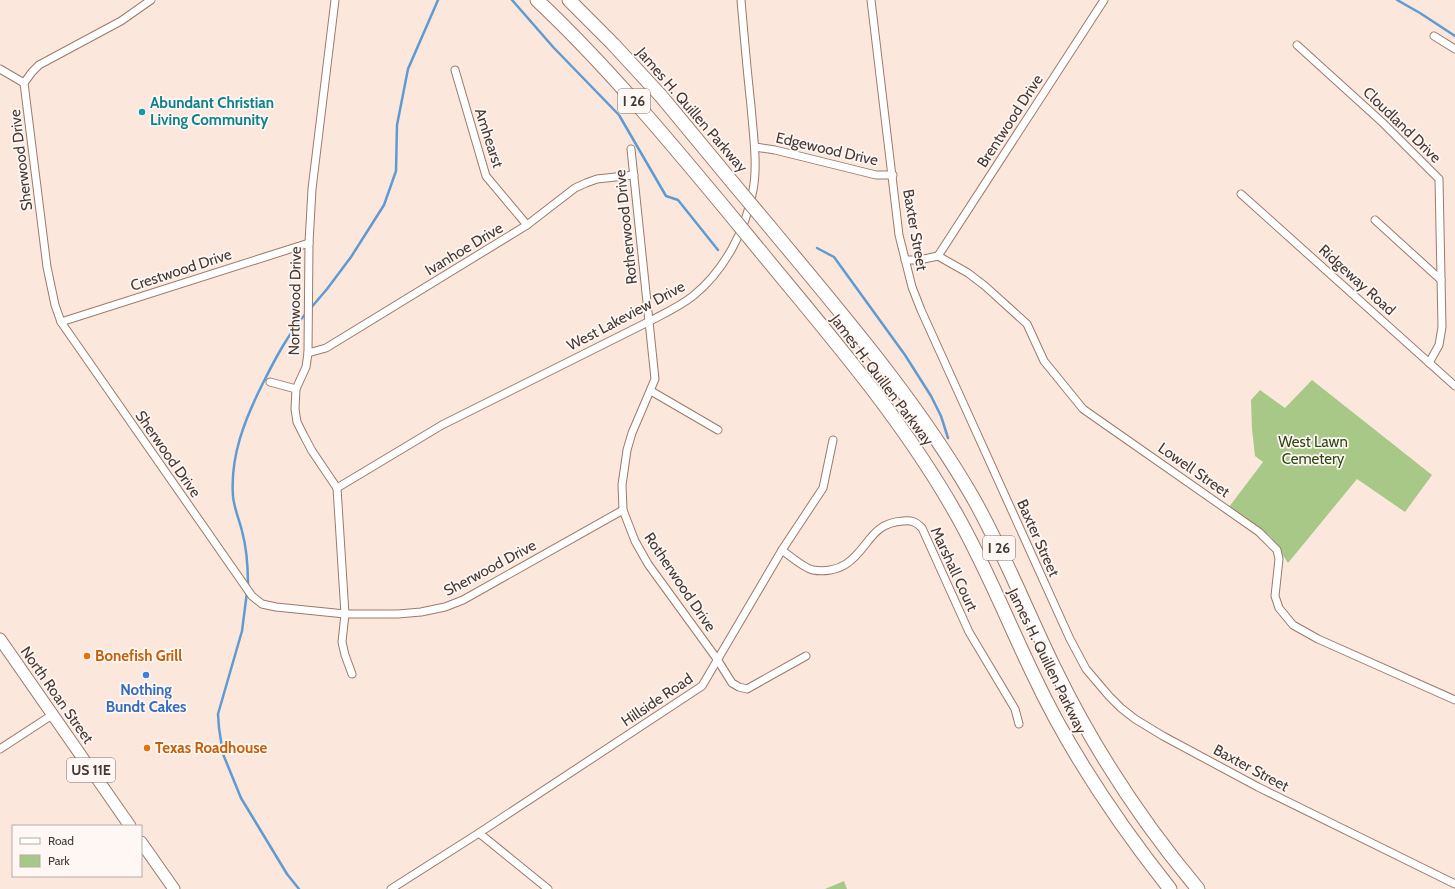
<svg xmlns="http://www.w3.org/2000/svg" width="1455" height="889" viewBox="0 0 1455 889" font-family="Cabin,sans-serif">
<style>
.green{fill:#a7c887}
.lines{fill:none;stroke-linecap:round;stroke-linejoin:round}
.stream{stroke:#5f9bd3;stroke-width:2.5}
.street-casing{stroke:#9a7b6b;stroke-width:9}
.primary-casing{stroke:#9a7b6b;stroke-width:13}
.highway-casing{stroke:#9a7b6b;stroke-width:15}
.street{stroke:#fff;stroke-width:7}
.primary{stroke:#fff;stroke-width:11}
.highway{stroke:#fff;stroke-width:13}
.highway-bridge-casing{stroke:#9a7b6b;stroke-width:15;stroke-linecap:butt}
.highway-bridge{stroke:#fff;stroke-width:13}
.culture-dot{fill:#0f9aa8;stroke:#fef7f4;stroke-width:1.5}
.food-dot{fill:#e8710a;stroke:#fef7f4;stroke-width:1.5}
.shop-dot{fill:#3f7fe0;stroke:#fef7f4;stroke-width:1.5}
.labels{text-anchor:middle;stroke-width:3.5;stroke-linejoin:round;paint-order:stroke}
.shield{fill:#fef7f4;stroke:#7d716c;stroke-width:1}
.shield-label{font-size:14px;font-weight:bold;fill:#463832}
.culture-label{font-size:15px;font-weight:bold;fill:#0d838f;stroke:#fef7f4;text-anchor:start}
.street-label{font-size:15px;fill:#463832;stroke:#fef7f4}
.park-label{font-size:15px;fill:#314815;stroke:#fef7f4}
.food-label{font-size:15px;font-weight:bold;fill:#c56008;stroke:#fef7f4;text-anchor:start}
.shop-label{font-size:15px;font-weight:bold;fill:#366cbe;stroke:#fef7f4}
</style>
<rect width="100%" height="100%" fill="#fce7dc"/>
<!-- green -->
<g class="green">
<path d="M 1312,380 L 1432,475 L 1405,512 L 1357,479 L 1288,563 L 1271,537 L 1229,507 L 1263,462 L 1255,456 L 1252,429 L 1251,400 L 1260,390 L 1285,408 Z"/>
<path d="M 844,881 L 847,889 L 825,889 Z"/>
</g>
<g class="lines">
<!-- stream -->
<g class="stream">
<path d="M 512,0 L 554,48 L 619,115 L 666,196 L 678,200 L 718,250"/>
<path d="M 1397,0 L 1420,13 L 1455,36"/>
<path d="M 817,248 L 834,257 L 905,355 L 931,396 L 941,416 L 948,438"/>
<path d="M 310,309 L 327,289 L 351,257 L 384,205 L 396,171 L 397,125 L 408,69 L 438,0"/>
<path d="M 248,585 C 248,567 247,549 242,531 C 239,519 234,508 233,496 C 230,456 245,419 262,385 C 275,359 288,334 307,312"/>
<path d="M 247,592 L 242,631 L 218,714 L 219,728 L 223,754 L 241,798 L 287,874 L 299,889"/>
</g>
<!-- street casing -->
<g class="street-casing">
<g id="street">
<path d="M 151,0 L 121,21 L 39,65 L 32,72 L 24,83 L 47,267 L 55,305 L 61,322 L 252,596 L 262,604 L 276,607 L 345,614 L 398,614 L 421,612 L 445,607 L 463,600 L 623,510"/>
<path d="M 335,0 L 312,189 L 309,243 L 308,353 L 306,367 L 296,389 L 295,409 L 297,422 L 304,436 L 312,451 L 337,488 L 345,614 L 342,642 L 345,655 L 352,674"/>
<path d="M 871,0 L 899,235 L 912,287 L 921,310 L 1070,639 L 1086,669 L 1109,696 L 1121,708 L 1135,719 L 1163,736 L 1258,787 L 1455,884"/>
<path d="M 1434,36 L 1455,49"/>
<path d="M 1297,45 L 1383,123 L 1439,179 L 1442,327 L 1439,345 L 1429,363"/>
<path d="M 0,69 L 24,83"/>
<path d="M 455,70 L 486,176 L 527,225"/>
<path d="M 755,147 L 775,150 L 876,175 L 893,175"/>
<path d="M 631,149 L 655,379 L 632,433 L 627,450 L 622,485 L 623,510 L 635,541 L 648,564 L 717,659 L 732,683 L 739,687 L 747,689 L 806,656"/>
<path d="M 1241,194 L 1455,386"/>
<path d="M 1375,220 L 1441,280"/>
<path d="M 938,256 L 1104,0"/>
<path d="M 905,260 L 919,260 L 938,256 L 968,273 L 985,286 L 1027,324 L 1044,361 L 1083,409 L 1259,532 L 1277,550 L 1279,559 L 1275,596 L 1279,608 L 1293,625 L 1318,639 L 1455,700"/>
<path d="M 61,322 L 309,243"/>
<path d="M 308,353 L 326,348 L 527,225 L 575,188 L 586,183 L 597,179 L 634,175"/>
<path d="M 270,382 L 296,389"/>
<path d="M 651,391 L 718,430"/>
<path d="M 337,488 L 442,425 L 648,322 C 663,314 679,307 693,296 C 724,271 746,230 753,190 C 758,165 753,132 751,106 C 747,70 744,35 741,0"/>
<path d="M 782,550 C 790,556 804,568 813,570 C 824,572 837,570 846,564 C 869,549 870,523 903,521 C 912,520 916,522 922,528 L 969,632 L 1015,709 L 1019,724"/>
<path d="M 0,749 L 52,715"/>
<path d="M 479,833 L 548,889"/>
<path d="M 391,889 L 479,833 L 702,686 L 782,550 L 823,488 L 833,440"/>
</g>
</g>
<!-- primary casing -->
<g class="primary-casing">
<g id="primary">
<path d="M 0,639 L 130,826"/>
<path d="M 141,842 L 174,889"/>
</g>
</g>
<!-- highway casing -->
<g class="highway-casing">
<g id="highway">
<path d="M 537,0 C 605,64 665,136 724,207"/>
<path d="M 569,0 L 613,44 L 661,96 L 733,183"/>
<path d="M 769,226 C 841,313 915,398 972,496 C 1004,552 1027,612 1055,669 C 1093,747 1142,822 1198,889"/>
<path d="M 761,252 C 830,336 901,417 955,512 C 985,564 1007,620 1033,674 C 1069,751 1117,822 1170,889"/>
</g>
</g>
<!-- street -->
<use href="#street" class="street"/>
<!-- primary -->
<use href="#primary" class="primary"/>
<!-- highway -->
<use href="#highway" class="highway"/>
<!-- highway-bridge casing -->
<g class="highway-bridge-casing">
<g id="highway-bridge">
<path d="M 733,183 L 769,226"/>
<path d="M 724,207 L 761,252"/>
</g>
</g>
<!-- highway-bridge -->
<use href="#highway-bridge" class="highway-bridge"/>
</g>
<!-- markers -->
<circle class="culture-dot" cx="142" cy="112" r="4"/>
<g class="food-dot">
<circle cx="87" cy="656" r="4"/>
<circle cx="147" cy="748" r="4"/>
</g>
<circle class="shop-dot" cx="146" cy="675" r="4"/>
<g class="labels">
<!-- shield labels -->
<g class="shield">
<rect x="618" y="89" width="32" height="24" rx="3"/>
<rect x="983" y="536" width="32" height="24" rx="3"/>
<rect x="67" y="758" width="48" height="24" rx="3"/>
</g>
<g class="shield-label">
<text x="634" y="106">I 26</text>
<text x="999" y="553">I 26</text>
<text x="91" y="775">US 11E</text>
</g>
<!-- culture labels -->
<g class="culture-label">
<text x="150" y="108">Abundant Christian<tspan x="150" dy="17">Living Community</tspan></text>
</g>
<!-- street labels -->
<g class="street-label">
<text transform="translate(692 110) rotate(49)" y="5">James H. Quillen Parkway</text>
<text transform="translate(1010 121) rotate(-57)" y="5">Brentwood Drive</text>
<text transform="translate(1402 125) rotate(44)" y="5">Cloudland Drive</text>
<text transform="translate(489 138) rotate(72)" y="5">Amhearst</text>
<text transform="translate(827 149) rotate(13)" y="5">Edgewood Drive</text>
<text transform="translate(21 160) rotate(-97)" y="5">Sherwood Drive</text>
<text transform="translate(626 227) rotate(-96)" y="5">Rotherwood Drive</text>
<text transform="translate(915 230) rotate(80)" y="5">Baxter Street</text>
<text transform="translate(464 249) rotate(-31)" y="5">Ivanhoe Drive</text>
<text transform="translate(181 270) rotate(-18)" y="5">Crestwood Drive</text>
<text transform="translate(1357 280) rotate(42)" y="5">Ridgeway Road</text>
<text transform="translate(295 301) rotate(-89)" y="5">Northwood Drive</text>
<text transform="translate(626 316) rotate(-28)" y="5">West Lakeview Drive</text>
<text transform="translate(882 380) rotate(53)" y="5">James H. Quillen Parkway</text>
<text transform="translate(168 454) rotate(55)" y="5">Sherwood Drive</text>
<text transform="translate(1194 470) rotate(35)" y="5">Lowell Street</text>
<text transform="translate(1038 538) rotate(66)" y="5">Baxter Street</text>
<text transform="translate(490 568) rotate(-28)" y="5">Sherwood Drive</text>
<text transform="translate(954 569) rotate(65)" y="5">Marshall Court</text>
<text transform="translate(680 582) rotate(56)" y="5">Rotherwood Drive</text>
<text transform="translate(1047 661) rotate(64)" y="5">James H. Quillen Parkway</text>
<text transform="translate(57 695) rotate(55)" y="5">North Roan Street</text>
<text transform="translate(657 700) rotate(-34)" y="5">Hillside Road</text>
<text transform="translate(1251 768) rotate(28)" y="5">Baxter Street</text>
</g>
<!-- park labels -->
<g class="park-label">
<text x="1313" y="447">West Lawn<tspan x="1313" dy="17">Cemetery</tspan></text>
</g>
<!-- food labels -->
<g class="food-label">
<text x="95" y="661">Bonefish Grill</text>
<text x="155" y="753">Texas Roadhouse</text>
</g>
<!-- shop labels -->
<g class="shop-label">
<text x="146" y="695">Nothing<tspan x="146" dy="17">Bundt Cakes</tspan></text>
</g>
</g>
<!-- legend -->
<rect x="12" y="825" width="130" height="52" fill="#fef7f4" stroke="#b4aba6"/>
<rect x="20" y="838" width="20" height="6" fill="#ffffff" stroke="#b4aba6"/>
<text x="48" y="845" font-size="12" fill="#463832">Road</text>
<rect x="20" y="855" width="20" height="12" fill="#a7c887" stroke="#b4aba6"/>
<text x="48" y="865" font-size="12" fill="#463832">Park</text>
</svg>
